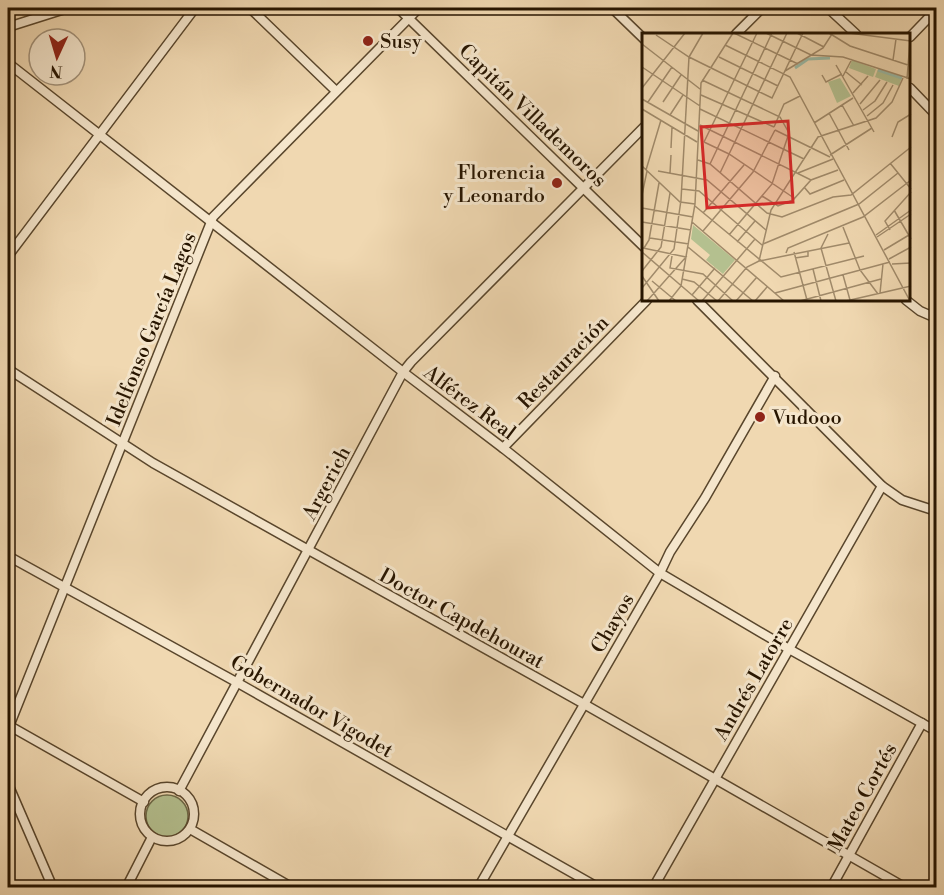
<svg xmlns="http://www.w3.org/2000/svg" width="944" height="895" viewBox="0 0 944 895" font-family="'Libre Bodoni',serif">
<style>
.green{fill:#b4c08f;stroke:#6e6a48;stroke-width:1.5}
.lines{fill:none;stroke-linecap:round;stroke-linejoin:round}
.street-casing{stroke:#59462c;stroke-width:11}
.street{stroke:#f5e6cc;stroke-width:8}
.poi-dot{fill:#8f2418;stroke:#f5e6cc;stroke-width:2}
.labels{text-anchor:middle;stroke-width:6;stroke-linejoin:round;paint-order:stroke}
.poi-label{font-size:20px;fill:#271500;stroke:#f5e6cc;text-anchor:start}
.street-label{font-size:20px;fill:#271500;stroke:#f5e6cc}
.inset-river{fill:none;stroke:#9bbba7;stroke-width:3}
.inset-road{fill:none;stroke:#a08a6a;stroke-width:1.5}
.view{fill:#d62828;fill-opacity:0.15;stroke:#d62828;stroke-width:3}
.inset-edge{fill:none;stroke:#271500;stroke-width:3}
</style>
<rect width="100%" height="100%" fill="#f0d8b1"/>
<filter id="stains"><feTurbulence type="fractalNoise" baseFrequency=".00333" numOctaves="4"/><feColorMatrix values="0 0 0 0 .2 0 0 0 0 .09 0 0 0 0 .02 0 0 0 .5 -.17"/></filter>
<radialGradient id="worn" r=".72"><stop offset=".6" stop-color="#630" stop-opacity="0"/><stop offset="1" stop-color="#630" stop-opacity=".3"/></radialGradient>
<!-- green -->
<circle class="green" cx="167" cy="816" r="21"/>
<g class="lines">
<!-- street casing -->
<g class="street-casing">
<g id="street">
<path d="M 250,8 L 336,91"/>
<path d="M 398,8 L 644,247"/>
<path d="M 612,8 L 644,39"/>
<path d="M 828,8 L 856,34"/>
<path d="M 8,27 L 68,8"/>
<path d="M 736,34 L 762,8"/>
<path d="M 910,37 L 936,10"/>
<path d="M 8,63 L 403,372 L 503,448 L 660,573 L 789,649 L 936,731"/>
<path d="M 910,88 L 936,115"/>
<path d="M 8,256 L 195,8"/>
<path d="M 697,300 L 882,486 L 902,500 L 936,511"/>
<path d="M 906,300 L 920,311 L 936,318"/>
<path d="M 8,369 L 153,463 L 584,704 L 906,888"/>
<path d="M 503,448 L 647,300"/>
<path d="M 8,556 L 238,683 L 599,888"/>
<path d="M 8,725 L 144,802"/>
<path d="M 8,729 L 213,217 L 419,8"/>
<path d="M 8,784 L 53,888"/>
<circle cx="167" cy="814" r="27"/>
<path d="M 179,791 L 403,372 L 411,362 L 644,127"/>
<path d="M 190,829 L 293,888"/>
<path d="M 126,888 L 152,837"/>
<path d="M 478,888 L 660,573 L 670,552 L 705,498 L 775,376"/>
<path d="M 653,888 L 882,486"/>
<path d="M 831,888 L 922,723"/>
</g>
</g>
<!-- street -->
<use href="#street" class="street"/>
</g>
<!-- markers -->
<g class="poi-dot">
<circle cx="368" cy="41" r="6"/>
<circle cx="557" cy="183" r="6"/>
<circle cx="760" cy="417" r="6"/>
</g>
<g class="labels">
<!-- poi labels -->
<g class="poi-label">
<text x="380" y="48">Susy</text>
<text x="545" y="179" text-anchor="end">Florencia<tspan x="545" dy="23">y Leonardo</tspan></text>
<text x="772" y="424">Vudooo</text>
</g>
<!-- street labels -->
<g class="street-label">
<text transform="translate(533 115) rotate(44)" y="7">Capitán Villademoros</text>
<text transform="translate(151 329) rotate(-68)" y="7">Idelfonso García Lagos</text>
<text transform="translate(563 362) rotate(-46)" y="7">Restauración</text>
<text transform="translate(470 402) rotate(37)" y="7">Alférez Real</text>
<text transform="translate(326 483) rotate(-62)" y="7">Argerich</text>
<text transform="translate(462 618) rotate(29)" y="7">Doctor Capdehourat</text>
<text transform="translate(612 623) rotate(-60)" y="7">Chayos</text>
<text transform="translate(753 679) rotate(-60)" y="7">Andrés Latorre</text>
<text transform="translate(312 706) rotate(30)" y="7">Gobernador Vigodet</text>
<text transform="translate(862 797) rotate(-61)" y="7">Mateo Cortés</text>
</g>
</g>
<!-- overview -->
<g transform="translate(642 33)">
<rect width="268" height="268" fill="#f0d8b1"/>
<path d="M 210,27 L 234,36 L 231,44 L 207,35 ZM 236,36 L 260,44 L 257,53 L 233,44 ZM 198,45 L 209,63 L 195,70 L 186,49 ZM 51,192 L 93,227 L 81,241 L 64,227 L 68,222 L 49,206 Z" fill="#b4c08f"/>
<path class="inset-river" d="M 153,35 L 166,26 L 188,25M 236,37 L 260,45"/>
<path class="inset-road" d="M 92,0 L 156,31M 124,0 L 169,22 L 201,24 L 269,46M 155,0 L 182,14M 187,0 L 208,13 L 269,33M 207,0 L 269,8M 14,2 L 47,24 L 130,65 L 161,0M 0,11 L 58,56M 83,12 L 148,44 L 268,268M 77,24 L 136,53M 251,27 L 254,6M 194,32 L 232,99M 0,34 L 58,73M 143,38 L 181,15 L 190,1M 204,39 L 220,52M 180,42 L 184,49 L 200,41M 201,43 L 210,26M 265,46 L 268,8M 60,47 L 138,84 L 147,100 L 130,151 L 87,202M 0,55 L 43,0M 211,60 L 226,43M 59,62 L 132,94M 0,66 L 56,98M 6,69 L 30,34M 21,69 L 39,42M 218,71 L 238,47M 200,72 L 212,93M 0,76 L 55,109M 58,76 L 162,126M 221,77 L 233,68 L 245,49M 187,80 L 207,117M 28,82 L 41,62M 225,83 L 241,70 L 251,52M 172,90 L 211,65M 58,92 L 169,147M 132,94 L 142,71 L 158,63M 133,97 L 188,124M 250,104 L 256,89 L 269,81M 62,109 L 115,0M 62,109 L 87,121 L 152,165M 29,115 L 30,94M 188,122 L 230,95M 56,127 L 68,131 L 125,180 L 140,184 L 191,164 L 209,162 L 269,114M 248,130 L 269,156M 68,131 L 130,0M 0,133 L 38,169 L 53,171M 4,137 L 19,87M 16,138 L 65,147 L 124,197M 28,140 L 29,122M 78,140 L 145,0M 156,140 L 191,126M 162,154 L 168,161 L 202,147M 40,156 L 57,158 L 120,212M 0,162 L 5,138M 120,163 L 136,173 L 151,167 L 169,147 L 196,137M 53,173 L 139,244 L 222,223M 0,175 L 51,184M 252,177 L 269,206M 61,180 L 102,132M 0,189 L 49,197M 50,189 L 142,268M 201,194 L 218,237 L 236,261M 248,197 L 243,188 L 269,159M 61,198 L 111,139 L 133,97M 186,201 L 179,215 L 194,268M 234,202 L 269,177M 235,204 L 269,181M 8,205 L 47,211M 95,209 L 113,188M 121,211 L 217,171 L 256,140M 46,214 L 111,268M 1,215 L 44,224 L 5,268M 2,215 L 7,207 L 17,150M 242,217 L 267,202M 0,219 L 57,268M 152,219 L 165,267M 144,220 L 146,215 L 221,184 L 269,147M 30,223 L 28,235 L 61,241 L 91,268M 153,225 L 166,223 L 166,218M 247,226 L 269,214M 117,228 L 129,177 L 176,104 L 234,85 L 250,69 L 261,45M 250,231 L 269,230M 171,236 L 179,268M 0,238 L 19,214 L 28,160M 201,242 L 208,267M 0,243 L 17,268M 40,246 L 52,249 L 75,268M 10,248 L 34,268M 0,255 L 32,216 L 39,167 L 47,24 L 61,0M 133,260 L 248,229M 238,260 L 241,231M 50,262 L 73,235M 27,268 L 39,253 L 53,171 L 59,50 L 91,0M 60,268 L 113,206M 76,268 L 105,234 L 117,228 L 207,210M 94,268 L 115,244M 113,268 L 125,254M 158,268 L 239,246M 204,268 L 269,253"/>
<path class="view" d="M 146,88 L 151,169 L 65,175 L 59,94 Z"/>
<rect width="268" height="268" class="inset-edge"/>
</g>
<!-- margin -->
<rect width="944" height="895" fill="none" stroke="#f0d8b1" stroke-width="30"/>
<rect x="9" y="9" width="926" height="877" fill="none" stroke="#271500" stroke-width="3"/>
<rect x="15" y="15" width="914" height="865" fill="none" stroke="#271500" stroke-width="1.5"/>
<!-- north arrow -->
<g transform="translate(57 57) rotate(184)"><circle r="28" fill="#f5e6cc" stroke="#a3927a" stroke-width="1.5"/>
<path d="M0-4.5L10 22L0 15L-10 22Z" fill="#8f2418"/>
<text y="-9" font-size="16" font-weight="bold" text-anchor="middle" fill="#271500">N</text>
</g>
<rect width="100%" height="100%" filter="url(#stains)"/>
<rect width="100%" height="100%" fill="url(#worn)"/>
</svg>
